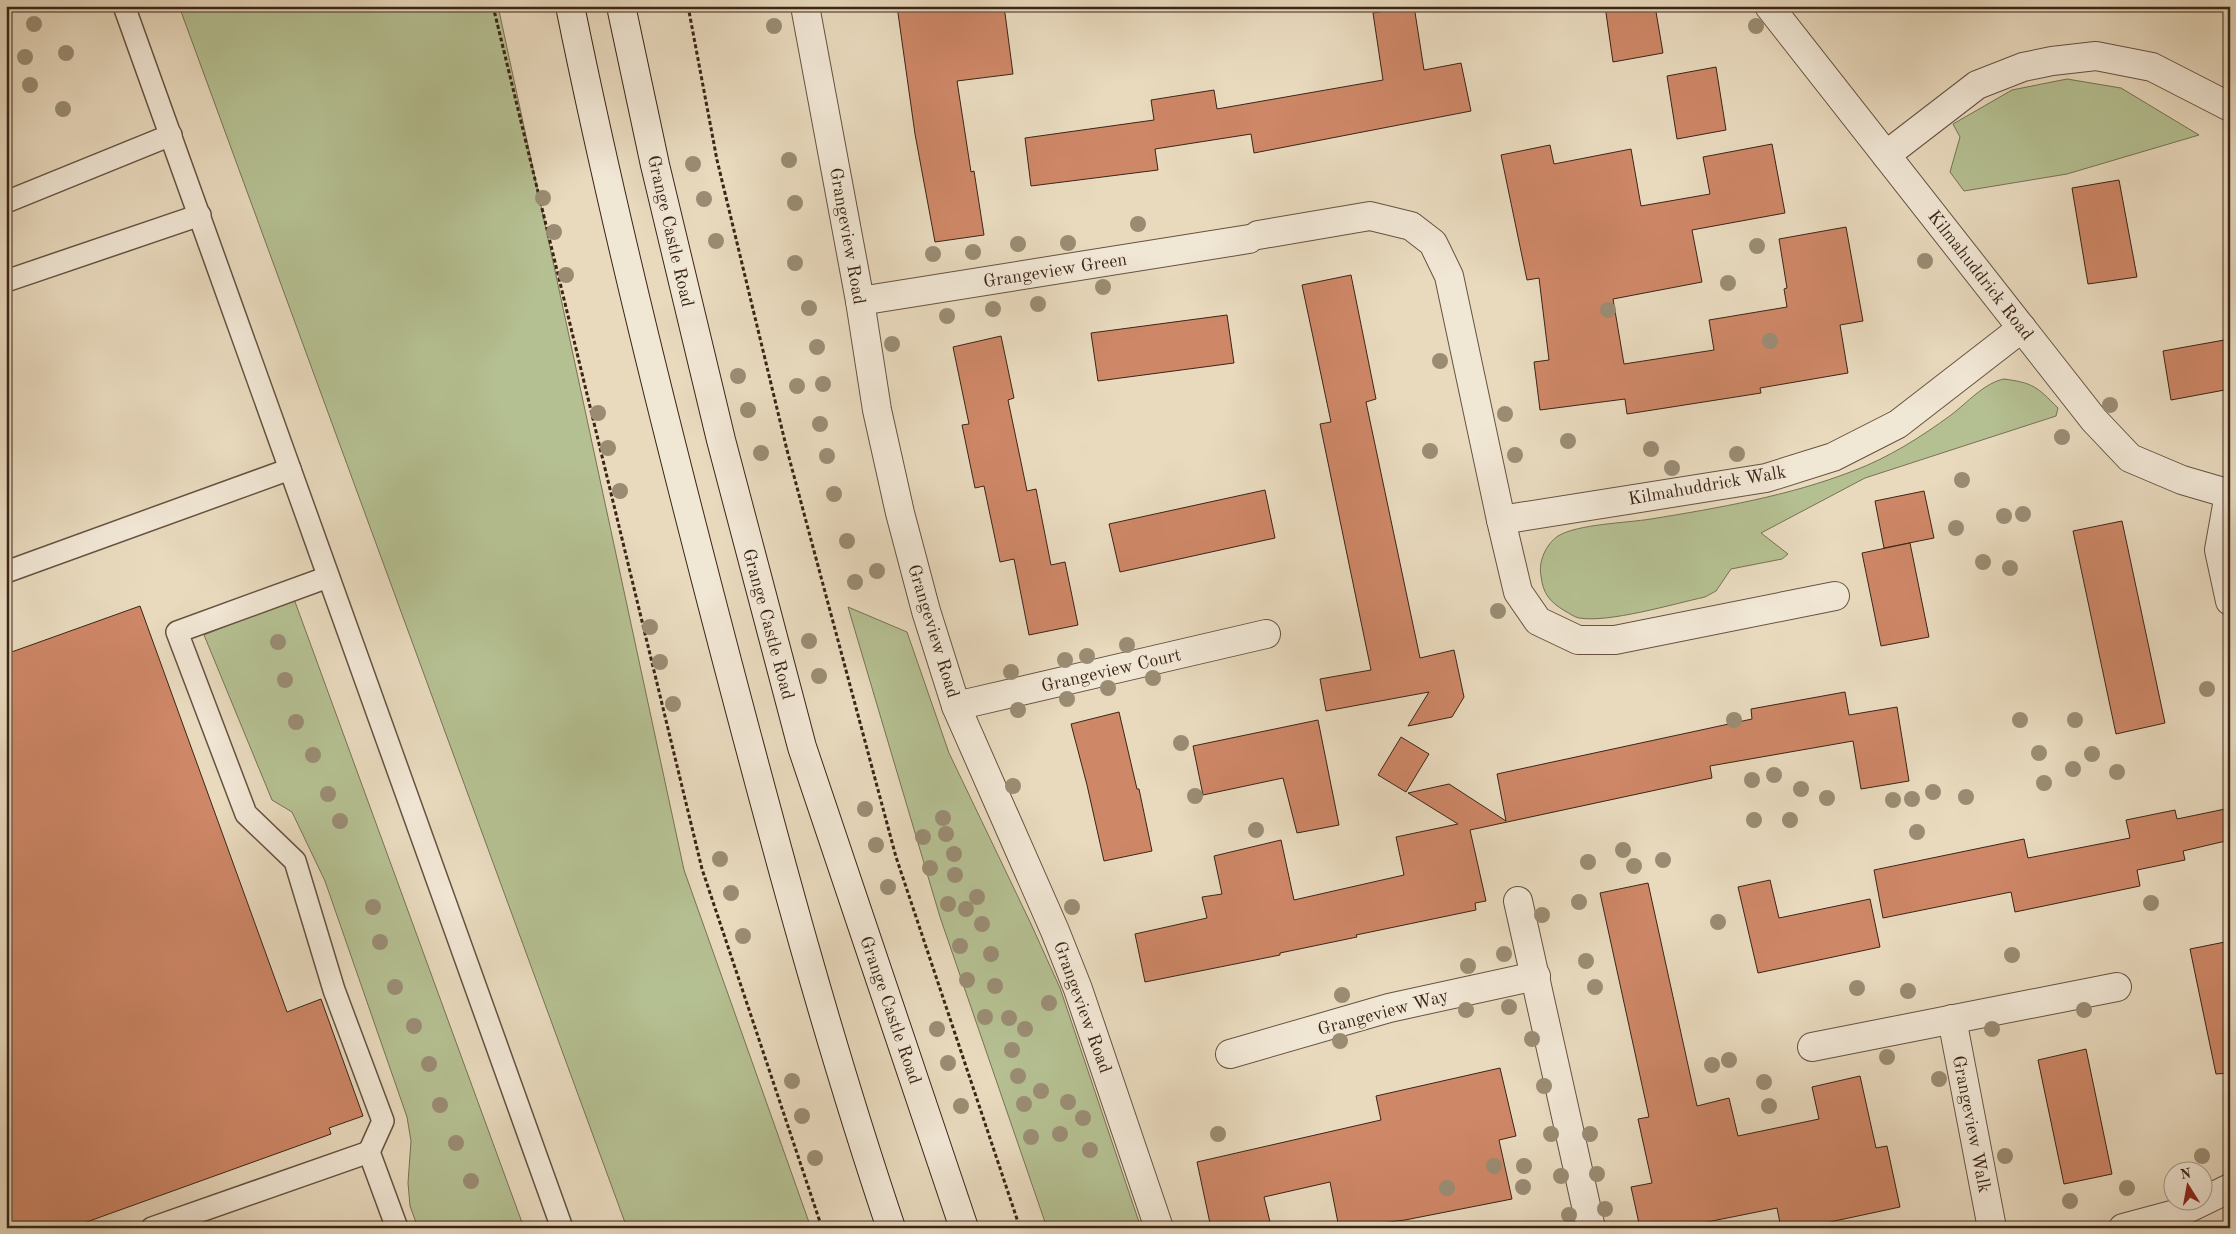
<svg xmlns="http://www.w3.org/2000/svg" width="2236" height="1234" viewBox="0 0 2236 1234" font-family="'Old Standard TT',serif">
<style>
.green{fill:#b5c092;stroke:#787254}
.building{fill:#ce8767;stroke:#3b2517}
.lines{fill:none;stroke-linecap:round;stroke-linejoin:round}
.lane-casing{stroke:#665241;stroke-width:24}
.street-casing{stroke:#665241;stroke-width:30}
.secondary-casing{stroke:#3b2517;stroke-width:30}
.path{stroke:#3b2517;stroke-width:3;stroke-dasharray:4 2.5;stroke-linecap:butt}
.lane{stroke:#f1e7d5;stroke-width:21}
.street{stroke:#f1e7d5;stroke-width:28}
.secondary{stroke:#f1e7d5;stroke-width:28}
.tree{fill:#9a8c73}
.labels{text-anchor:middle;stroke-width:4;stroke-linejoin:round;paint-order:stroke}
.street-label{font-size:18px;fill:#3b2517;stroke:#f1e7d5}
</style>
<rect width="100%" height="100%" fill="#e9dabe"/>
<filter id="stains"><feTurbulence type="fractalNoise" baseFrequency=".004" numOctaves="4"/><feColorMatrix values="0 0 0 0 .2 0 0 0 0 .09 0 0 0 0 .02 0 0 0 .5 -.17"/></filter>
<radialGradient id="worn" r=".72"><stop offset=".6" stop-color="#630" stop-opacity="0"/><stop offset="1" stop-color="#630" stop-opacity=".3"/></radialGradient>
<!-- green -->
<g class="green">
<path d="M 179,6 L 498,6 L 684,870 L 811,1228 L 627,1228 Z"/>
<path d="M 2067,79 L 2121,88 L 2199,135 L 2067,174 L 1964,191 L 1950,172 L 1960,137 L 1953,124 L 2012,90 Z"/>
<path d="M 2004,379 C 2034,383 2037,387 2058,408 L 2056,416 L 1865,478 L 1761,533 L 1788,554 L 1782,559 L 1731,569 L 1716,591 L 1705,597 C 1673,604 1609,623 1579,618 C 1574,617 1569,613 1565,611 C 1550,602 1543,594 1541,576 C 1538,562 1546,544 1558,536 C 1578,524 1626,523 1651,519 C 1718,508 1789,496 1853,471 C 1888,458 1921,437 1951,415 C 1967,403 1984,383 2004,379 Z"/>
<path d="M 294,599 L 524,1228 L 418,1228 L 410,1206 L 408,1183 L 411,1141 L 407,1117 L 325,881 L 292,812 L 272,800 L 204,635 Z"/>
<path d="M 848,607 L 907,632 L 949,753 L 1031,924 L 1060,988 L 1141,1228 L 1047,1228 L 940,917 Z"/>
</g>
<!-- building -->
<g class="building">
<path d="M 897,6 L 1004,6 L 1013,74 L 957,81 L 971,172 L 974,171 L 984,235 L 935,242 L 915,134 Z"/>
<path d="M 1414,6 L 1424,70 L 1461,63 L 1471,111 L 1254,153 L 1251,134 L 1155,149 L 1158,170 L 1031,186 L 1025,138 L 1154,120 L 1151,100 L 1214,90 L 1217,109 L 1383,80 L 1373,13 Z"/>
<path d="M 1605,6 L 1655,6 L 1663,53 L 1613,62 Z"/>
<path d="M 1716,67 L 1726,130 L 1677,139 L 1667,76 Z"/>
<path d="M 1772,144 L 1785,213 L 1692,230 L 1702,282 L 1613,299 L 1624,364 L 1714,350 L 1709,320 L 1787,307 L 1784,289 L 1787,288 L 1779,239 L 1846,227 L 1863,321 L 1840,325 L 1848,373 L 1760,388 L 1761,393 L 1627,414 L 1625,399 L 1540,410 L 1534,362 L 1549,360 L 1539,278 L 1527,280 L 1501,155 L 1550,145 L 1554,164 L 1631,149 L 1641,206 L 1710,194 L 1703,157 Z"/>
<path d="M 2119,180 L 2137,277 L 2088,284 L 2072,188 Z"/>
<path d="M 1351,275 L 1376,399 L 1366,402 L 1420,658 L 1454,650 L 1464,697 L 1452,717 L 1408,726 L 1429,692 L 1326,711 L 1320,679 L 1371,670 L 1320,424 L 1331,422 L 1302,285 Z"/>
<path d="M 1227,315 L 1234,363 L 1098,381 L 1091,333 Z"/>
<path d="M 1001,336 L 1014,398 L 1008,400 L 1027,491 L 1036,489 L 1051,565 L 1065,562 L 1078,625 L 1029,635 L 1014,559 L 1000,562 L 984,486 L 975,488 L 962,425 L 969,424 L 953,347 Z"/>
<path d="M 2230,339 L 2230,389 L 2171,400 L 2163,351 Z"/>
<path d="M 1265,490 L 1275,538 L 1120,572 L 1109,524 Z"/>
<path d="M 1924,491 L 1934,538 L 1884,548 L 1875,501 Z"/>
<path d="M 2122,521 L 2165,723 L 2116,734 L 2073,531 Z"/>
<path d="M 1910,543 L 1929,637 L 1881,646 L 1862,553 Z"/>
<path d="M 140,606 L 287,1012 L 321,999 L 363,1116 L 329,1128 L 331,1134 L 70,1228 L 6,1228 L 6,654 Z"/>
<path d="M 1845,692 L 1849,715 L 1897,707 L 1909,781 L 1861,789 L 1853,741 L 1710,766 L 1712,778 L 1470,830 L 1486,901 L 1475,903 L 1476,910 L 1356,935 L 1357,937 L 1280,953 L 1280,955 L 1145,982 L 1135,934 L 1207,918 L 1202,897 L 1222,894 L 1214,856 L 1281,840 L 1294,900 L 1404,875 L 1396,837 L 1458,824 L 1408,793 L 1449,784 L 1506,821 L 1497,774 L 1752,719 L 1751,709 Z"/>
<path d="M 1119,712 L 1137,789 L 1139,789 L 1152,851 L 1104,861 L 1087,785 L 1071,724 Z"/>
<path d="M 1318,720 L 1339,825 L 1297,833 L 1283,778 L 1203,795 L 1193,746 Z"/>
<path d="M 1401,737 L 1429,754 L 1406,792 L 1378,775 Z"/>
<path d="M 2230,808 L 2230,840 L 2183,851 L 2185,860 L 2137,870 L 2140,886 L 2015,912 L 2011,892 L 1883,918 L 1874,870 L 2024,839 L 2028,858 L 2130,838 L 2126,820 L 2175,810 L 2177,819 Z"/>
<path d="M 1770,880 L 1779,918 L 1870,899 L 1880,947 L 1758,973 L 1738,887 Z"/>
<path d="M 1648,883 L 1697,1106 L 1729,1098 L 1738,1136 L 1819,1119 L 1812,1087 L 1860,1076 L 1876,1148 L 1887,1146 L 1900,1207 L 1802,1228 L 1781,1228 L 1777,1208 L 1677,1228 L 1640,1228 L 1631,1187 L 1652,1183 L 1638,1119 L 1649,1117 L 1600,893 Z"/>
<path d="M 2230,941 L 2230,1073 L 2216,1074 L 2190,949 Z"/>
<path d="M 2086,1049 L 2112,1174 L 2064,1184 L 2038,1060 Z"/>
<path d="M 1500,1068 L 1516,1136 L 1499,1140 L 1512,1199 L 1405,1220 L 1339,1228 L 1330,1182 L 1264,1197 L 1270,1222 L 1246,1228 L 1211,1228 L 1197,1162 L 1381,1120 L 1376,1096 Z"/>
</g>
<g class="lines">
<!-- lane casing -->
<g class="lane-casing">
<g id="lane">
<path d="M 124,6 L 562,1228"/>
<path d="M 6,202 L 171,135"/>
<path d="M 6,281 L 200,215"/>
<path d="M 6,572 L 290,469"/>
<path d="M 328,577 L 177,632 L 246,814 L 295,861 L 334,990 L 383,1121 L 369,1152 L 397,1228"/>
<path d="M 152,1228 L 369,1152"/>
</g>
</g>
<!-- street casing -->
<g class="street-casing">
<g id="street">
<path d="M 805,6 L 860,301 L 877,410 L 900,513 L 926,611 L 956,706 L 1055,931 L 1078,989 L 1159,1228"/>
<path d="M 1769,6 L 2094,420 L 2130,458 L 2182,480 L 2230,494"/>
<path d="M 1886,155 L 1977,85 L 2023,67 L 2052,61 L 2096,56 L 2152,67 L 2230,107"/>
<path d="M 1258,235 L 1370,216 L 1411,226 L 1433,243 L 1449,276 L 1501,520 L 1518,592 L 1538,621 L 1578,640 L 1615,640 L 1835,596"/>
<path d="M 860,301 L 1249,239"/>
<path d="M 2229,494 L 2219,550 L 2230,601"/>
<path d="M 1501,520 L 1766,478 L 1833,457 L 1898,424 L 2022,328"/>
<path d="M 956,706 L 1266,634"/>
<path d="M 1518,901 L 1591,1228"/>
<path d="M 1952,1019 L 1992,1228"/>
<path d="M 1812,1047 L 2117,987"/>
<path d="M 1230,1054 L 1389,1008 L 1536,976"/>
<path d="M 2123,1228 L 2179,1213 L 2230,1188"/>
</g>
</g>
<!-- secondary casing -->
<g class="secondary-casing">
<g id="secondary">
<path d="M 570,6 C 615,226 670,443 727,661 C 777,851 828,1041 891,1228"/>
<path d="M 621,6 L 655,165 L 721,440 L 802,747 L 964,1228"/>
</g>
</g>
<!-- path -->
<g class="path">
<path d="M 493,6 L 702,869 L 822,1228"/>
<path d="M 688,6 L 717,160 L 787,450 L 896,857 L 1020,1228"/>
</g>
<!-- lane -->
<use href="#lane" class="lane"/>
<!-- street -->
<use href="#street" class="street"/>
<!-- secondary -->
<use href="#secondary" class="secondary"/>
</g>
<!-- trees -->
<g class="tree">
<circle cx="34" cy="24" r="8"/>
<circle cx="774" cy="26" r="8"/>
<circle cx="1756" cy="26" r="8"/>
<circle cx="66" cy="53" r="8"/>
<circle cx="25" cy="57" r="8"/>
<circle cx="30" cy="85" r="8"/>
<circle cx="63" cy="109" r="8"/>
<circle cx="789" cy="160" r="8"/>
<circle cx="693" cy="164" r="8"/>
<circle cx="543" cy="198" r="8"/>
<circle cx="704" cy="199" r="8"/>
<circle cx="795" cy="203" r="8"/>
<circle cx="1138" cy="224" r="8"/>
<circle cx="554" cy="232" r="8"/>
<circle cx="716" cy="241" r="8"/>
<circle cx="1068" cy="243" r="8"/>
<circle cx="1018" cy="244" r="8"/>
<circle cx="1757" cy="246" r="8"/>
<circle cx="973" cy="252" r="8"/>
<circle cx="933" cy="254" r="8"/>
<circle cx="1925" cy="261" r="8"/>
<circle cx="795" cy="263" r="8"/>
<circle cx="566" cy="275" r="8"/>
<circle cx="1728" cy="283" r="8"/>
<circle cx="1103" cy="287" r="8"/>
<circle cx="1038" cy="304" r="8"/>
<circle cx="809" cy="308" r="8"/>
<circle cx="993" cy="309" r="8"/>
<circle cx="1608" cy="310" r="8"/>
<circle cx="947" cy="316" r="8"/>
<circle cx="1770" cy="341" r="8"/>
<circle cx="892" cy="344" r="8"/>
<circle cx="817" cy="347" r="8"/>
<circle cx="1440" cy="361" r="8"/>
<circle cx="738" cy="376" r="8"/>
<circle cx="823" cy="384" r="8"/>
<circle cx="797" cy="386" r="8"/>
<circle cx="2110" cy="405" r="8"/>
<circle cx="748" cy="410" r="8"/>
<circle cx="598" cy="413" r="8"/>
<circle cx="1505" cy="414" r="8"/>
<circle cx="820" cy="424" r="8"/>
<circle cx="2062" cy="437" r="8"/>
<circle cx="1568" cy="441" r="8"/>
<circle cx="608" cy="448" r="8"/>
<circle cx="1651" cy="449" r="8"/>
<circle cx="1430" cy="451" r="8"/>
<circle cx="761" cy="453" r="8"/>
<circle cx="1737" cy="454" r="8"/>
<circle cx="1515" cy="455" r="8"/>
<circle cx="827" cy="456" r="8"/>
<circle cx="1672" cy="468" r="8"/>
<circle cx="1962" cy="480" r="8"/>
<circle cx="620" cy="491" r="8"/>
<circle cx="834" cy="494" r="8"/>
<circle cx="2023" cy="514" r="8"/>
<circle cx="2004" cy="516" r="8"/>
<circle cx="1956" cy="528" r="8"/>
<circle cx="847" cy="541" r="8"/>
<circle cx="1983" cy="562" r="8"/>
<circle cx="2010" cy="568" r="8"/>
<circle cx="877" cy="571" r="8"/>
<circle cx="855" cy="582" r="8"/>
<circle cx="1498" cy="611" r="8"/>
<circle cx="650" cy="627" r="8"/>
<circle cx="809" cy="641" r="8"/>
<circle cx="278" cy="642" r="8"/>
<circle cx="1127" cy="645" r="8"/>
<circle cx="1087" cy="656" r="8"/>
<circle cx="1065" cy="660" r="8"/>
<circle cx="660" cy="662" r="8"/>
<circle cx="1011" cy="672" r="8"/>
<circle cx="819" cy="676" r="8"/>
<circle cx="1153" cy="678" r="8"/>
<circle cx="285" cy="680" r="8"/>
<circle cx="1108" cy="688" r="8"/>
<circle cx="2207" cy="689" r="8"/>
<circle cx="1067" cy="699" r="8"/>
<circle cx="673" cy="704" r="8"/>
<circle cx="1018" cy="710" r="8"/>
<circle cx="1734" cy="720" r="8"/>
<circle cx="2020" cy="720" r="8"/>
<circle cx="2075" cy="720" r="8"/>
<circle cx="296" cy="722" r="8"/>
<circle cx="1181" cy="743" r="8"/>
<circle cx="2039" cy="753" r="8"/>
<circle cx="2092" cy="754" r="8"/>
<circle cx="313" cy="755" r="8"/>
<circle cx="2073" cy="769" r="8"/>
<circle cx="2117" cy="772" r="8"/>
<circle cx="1774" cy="775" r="8"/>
<circle cx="1752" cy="780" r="8"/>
<circle cx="2044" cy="783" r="8"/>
<circle cx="1013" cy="786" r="8"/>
<circle cx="1801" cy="789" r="8"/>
<circle cx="1933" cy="792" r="8"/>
<circle cx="328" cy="794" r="8"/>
<circle cx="1195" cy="796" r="8"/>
<circle cx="1966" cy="797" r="8"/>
<circle cx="1827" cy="798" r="8"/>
<circle cx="1912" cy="799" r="8"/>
<circle cx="1893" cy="800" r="8"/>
<circle cx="865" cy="809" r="8"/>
<circle cx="943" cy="818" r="8"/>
<circle cx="1754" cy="820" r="8"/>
<circle cx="1790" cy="820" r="8"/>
<circle cx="340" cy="821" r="8"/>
<circle cx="1256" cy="830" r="8"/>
<circle cx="1917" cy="832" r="8"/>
<circle cx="946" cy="834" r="8"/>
<circle cx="923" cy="837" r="8"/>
<circle cx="876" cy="845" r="8"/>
<circle cx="1623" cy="850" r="8"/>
<circle cx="954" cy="854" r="8"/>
<circle cx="720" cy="859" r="8"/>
<circle cx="1663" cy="860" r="8"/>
<circle cx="1588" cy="862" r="8"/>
<circle cx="1634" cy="866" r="8"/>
<circle cx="930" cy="868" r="8"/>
<circle cx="955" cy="875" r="8"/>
<circle cx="888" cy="887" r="8"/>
<circle cx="731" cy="893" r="8"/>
<circle cx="977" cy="897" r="8"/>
<circle cx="1579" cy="902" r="8"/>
<circle cx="2151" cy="903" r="8"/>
<circle cx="948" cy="904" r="8"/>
<circle cx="373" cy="907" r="8"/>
<circle cx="1072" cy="907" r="8"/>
<circle cx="966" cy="909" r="8"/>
<circle cx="1542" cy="915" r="8"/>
<circle cx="1718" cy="922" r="8"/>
<circle cx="982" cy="924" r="8"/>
<circle cx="743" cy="936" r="8"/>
<circle cx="380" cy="942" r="8"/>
<circle cx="960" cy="946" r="8"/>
<circle cx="991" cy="954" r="8"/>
<circle cx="1504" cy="954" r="8"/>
<circle cx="2012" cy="955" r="8"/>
<circle cx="1586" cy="961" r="8"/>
<circle cx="1468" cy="966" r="8"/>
<circle cx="967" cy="980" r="8"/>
<circle cx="995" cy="986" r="8"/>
<circle cx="395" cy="987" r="8"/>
<circle cx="1595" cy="987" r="8"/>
<circle cx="1857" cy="988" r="8"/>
<circle cx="1908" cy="991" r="8"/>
<circle cx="1342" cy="995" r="8"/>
<circle cx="1049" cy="1003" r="8"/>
<circle cx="1509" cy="1007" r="8"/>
<circle cx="1466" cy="1010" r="8"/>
<circle cx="2084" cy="1010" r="8"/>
<circle cx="985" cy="1017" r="8"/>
<circle cx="1009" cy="1018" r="8"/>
<circle cx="414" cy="1026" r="8"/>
<circle cx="937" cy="1029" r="8"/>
<circle cx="1025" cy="1029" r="8"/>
<circle cx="1992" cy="1029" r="8"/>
<circle cx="1532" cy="1039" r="8"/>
<circle cx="1340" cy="1041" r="8"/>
<circle cx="1012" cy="1050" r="8"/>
<circle cx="1887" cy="1057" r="8"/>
<circle cx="1729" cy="1060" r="8"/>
<circle cx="948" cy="1063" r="8"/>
<circle cx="429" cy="1064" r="8"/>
<circle cx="1712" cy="1065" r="8"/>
<circle cx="1018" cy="1076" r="8"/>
<circle cx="1939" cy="1079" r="8"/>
<circle cx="792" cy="1081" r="8"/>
<circle cx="1764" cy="1082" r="8"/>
<circle cx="1544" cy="1086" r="8"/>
<circle cx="1041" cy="1091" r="8"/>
<circle cx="1068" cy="1102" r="8"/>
<circle cx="1024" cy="1104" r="8"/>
<circle cx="440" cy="1105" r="8"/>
<circle cx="961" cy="1106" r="8"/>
<circle cx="1769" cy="1106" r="8"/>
<circle cx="802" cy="1116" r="8"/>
<circle cx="1083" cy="1118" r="8"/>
<circle cx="1060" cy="1134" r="8"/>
<circle cx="1218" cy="1134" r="8"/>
<circle cx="1551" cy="1134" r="8"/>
<circle cx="1590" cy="1134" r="8"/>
<circle cx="1031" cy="1137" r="8"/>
<circle cx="456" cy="1143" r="8"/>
<circle cx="1090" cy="1150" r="8"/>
<circle cx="2005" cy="1156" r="8"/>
<circle cx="2202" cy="1156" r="8"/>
<circle cx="815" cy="1158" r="8"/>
<circle cx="1494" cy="1166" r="8"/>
<circle cx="1524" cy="1166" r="8"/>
<circle cx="1597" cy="1174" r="8"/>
<circle cx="1561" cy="1176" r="8"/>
<circle cx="471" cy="1181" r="8"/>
<circle cx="1523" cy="1187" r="8"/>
<circle cx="1447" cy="1188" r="8"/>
<circle cx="2127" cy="1188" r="8"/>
<circle cx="2070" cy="1201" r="8"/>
<circle cx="1605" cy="1209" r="8"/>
<circle cx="1569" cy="1215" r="8"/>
</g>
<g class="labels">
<!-- street labels -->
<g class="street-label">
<text transform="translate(671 231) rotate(77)" y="6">Grange Castle Road</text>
<text transform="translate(848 236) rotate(80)" y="6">Grangeview Road</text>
<text transform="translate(1055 270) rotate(-9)" y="6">Grangeview Green</text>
<text transform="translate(1981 275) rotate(52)" y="6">Kilmahuddrick Road</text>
<text transform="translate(1707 485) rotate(-10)" y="6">Kilmahuddrick Walk</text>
<text transform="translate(769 624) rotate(75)" y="6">Grange Castle Road</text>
<text transform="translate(934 631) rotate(73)" y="6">Grangeview Road</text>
<text transform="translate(1111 670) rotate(-13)" y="6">Grangeview Court</text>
<text transform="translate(1083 1007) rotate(70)" y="6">Grangeview Road</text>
<text transform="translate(891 1010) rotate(71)" y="6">Grange Castle Road</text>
<text transform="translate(1383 1012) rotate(-15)" y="6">Grangeview Way</text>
<text transform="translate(1972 1124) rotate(79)" y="6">Grangeview Walk</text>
</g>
</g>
<!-- margin -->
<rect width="2236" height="1234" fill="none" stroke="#e9dabe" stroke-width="25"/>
<rect x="8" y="8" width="2221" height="1219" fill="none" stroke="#3b2517" stroke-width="2.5"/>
<rect x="12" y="12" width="2211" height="1209" fill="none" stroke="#3b2517"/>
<!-- north arrow -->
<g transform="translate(2188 1186) rotate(349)"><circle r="24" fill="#f1e7d5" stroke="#a89989"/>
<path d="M0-4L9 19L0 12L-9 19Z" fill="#8f2418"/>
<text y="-8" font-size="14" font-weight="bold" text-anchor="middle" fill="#3b2517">N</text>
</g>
<rect width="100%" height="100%" filter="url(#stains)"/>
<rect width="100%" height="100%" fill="url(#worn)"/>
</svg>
